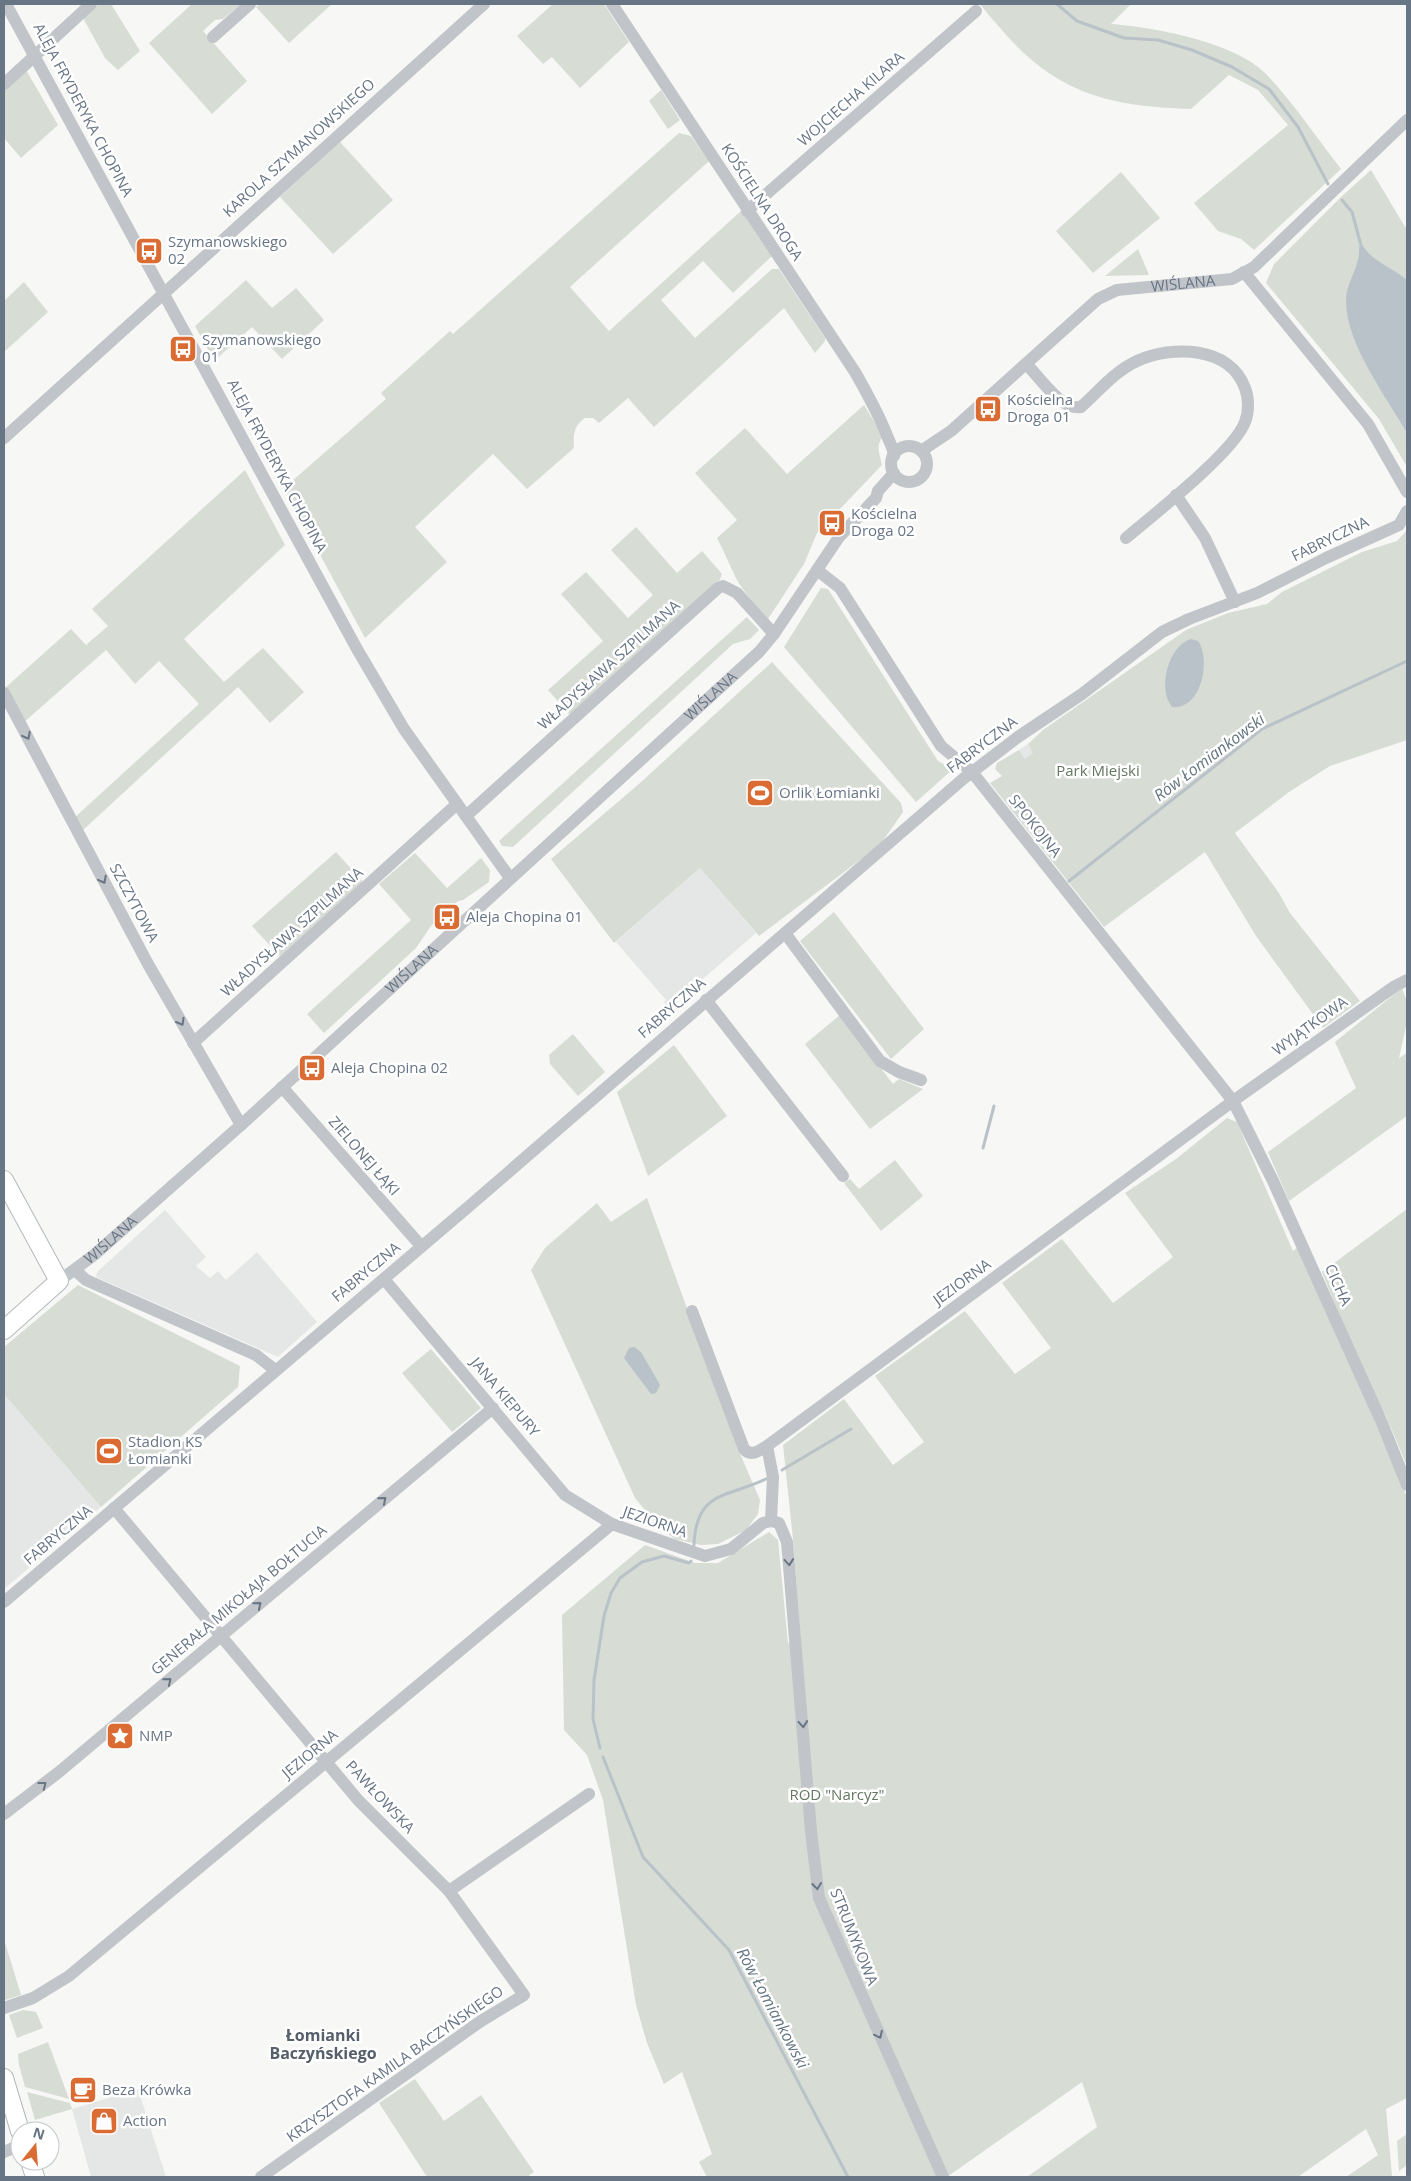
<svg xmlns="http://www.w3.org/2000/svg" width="1411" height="2181" viewBox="0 0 1411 2181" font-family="'Open Sans',sans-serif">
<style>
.built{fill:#e5e7e6}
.green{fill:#d7dcd5}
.water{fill:#b9c2c8}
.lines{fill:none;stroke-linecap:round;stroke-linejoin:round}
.stream{stroke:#b9c2c8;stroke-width:3}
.secondary-casing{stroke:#b3b8bd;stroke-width:20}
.street{stroke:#c1c4c8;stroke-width:12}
.secondary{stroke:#fff;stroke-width:18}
.oneway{stroke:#687585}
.labels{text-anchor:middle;stroke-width:5;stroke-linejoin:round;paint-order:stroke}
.street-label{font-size:15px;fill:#687585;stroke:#fff}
.poi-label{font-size:15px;fill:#687585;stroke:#fff;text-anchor:start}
.park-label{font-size:15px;fill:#657763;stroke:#fff}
.water-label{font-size:16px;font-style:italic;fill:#647680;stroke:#fff}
.neighbourhood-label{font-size:16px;font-weight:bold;fill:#565f6a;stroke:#fff}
</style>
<rect width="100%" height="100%" fill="#f7f8f5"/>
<!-- built -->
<g class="built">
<path d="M 1028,744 L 1034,753 L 1025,759 L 1019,750 Z"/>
<path d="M 700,868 L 756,933 L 668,1009 L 664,1003 L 666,1000 L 616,942 Z"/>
<path d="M 165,1210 L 206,1257 L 196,1266 L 210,1278 L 218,1271 L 226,1280 L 257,1252 L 317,1322 L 278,1357 L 96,1277 L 97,1272 Z"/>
<path d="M 4,1394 L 101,1507 L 4,1589 Z"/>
<path d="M 138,2089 L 166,2177 L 91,2177 L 72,2109 Z"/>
</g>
<!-- green -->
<g class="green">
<path d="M 99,4 L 111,4 L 140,51 L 118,70 L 105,58 L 83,18 Z"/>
<path d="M 192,4 L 241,4 L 223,19 L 215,20 L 203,31 L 247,81 L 212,114 L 149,43 Z"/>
<path d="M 260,4 L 332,4 L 289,43 L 256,7 Z"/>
<path d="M 553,4 L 604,4 L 629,42 L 580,88 L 552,57 L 543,64 L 517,36 Z"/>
<path d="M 980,4 L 1131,4 L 1111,24 C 1153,27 1234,42 1265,73 C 1293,102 1316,137 1341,169 L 1254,250 L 1241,239 L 1218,231 L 1194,203 L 1288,125 L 1258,90 L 1229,75 L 1191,109 C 1113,106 1062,96 1007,36 C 998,25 988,15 980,4 Z"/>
<path d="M 26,70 L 58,125 L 21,158 L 4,138 L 4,90 Z"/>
<path d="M 661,90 L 680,120 L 668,129 L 649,101 Z"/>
<path d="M 679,133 L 691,136 L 709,161 L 570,287 L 609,331 L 742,210 L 772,256 L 733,293 L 703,261 L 661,300 L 695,338 L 772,269 L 779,269 L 825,338 L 825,341 L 815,353 L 784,308 L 654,427 L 628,398 L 599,423 L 593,418 L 585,418 C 574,425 573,435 574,448 L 527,489 L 493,454 L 415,527 L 447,562 L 365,638 L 284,488 L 386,399 L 381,393 L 450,331 L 453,334 Z"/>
<path d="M 340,142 L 393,200 L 333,254 L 280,197 Z"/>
<path d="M 1371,170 L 1407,230 L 1407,467 L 1379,419 L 1266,283 L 1274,264 L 1342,196 Z"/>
<path d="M 1121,172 L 1160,218 L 1093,273 L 1056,231 Z"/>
<path d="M 1138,249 L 1149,275 L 1105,276 Z"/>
<path d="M 246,280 L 272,308 L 296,288 L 324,320 L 282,359 L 252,327 L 214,361 L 195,326 Z"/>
<path d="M 24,282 L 48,312 L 4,352 L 4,301 Z"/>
<path d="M 864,405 L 883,436 C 875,447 880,454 882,465 L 817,533 L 804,564 L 768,619 C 757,606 744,593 736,578 C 729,564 724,551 717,538 L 737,520 L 695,473 L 745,428 L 787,474 Z"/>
<path d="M 245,470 L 285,545 L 184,639 L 224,682 L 263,648 L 304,692 L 270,723 L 238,687 L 82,831 L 74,818 L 199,704 L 159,661 L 135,684 L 106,650 L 23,723 L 5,688 L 71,629 L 86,645 L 108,626 L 92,609 Z"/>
<path d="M 636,527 L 677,573 L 702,551 L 722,574 L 718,584 L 571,716 L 548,690 L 603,641 L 561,594 L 586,572 L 628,618 L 653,595 L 611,550 Z"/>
<path d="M 1407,530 L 1407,740 L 1330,766 L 1289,792 L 1235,833 L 1279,893 L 1290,913 L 1360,1001 L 1323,1028 L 1256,936 L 1205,852 L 1104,927 L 990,783 L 1002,776 L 995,769 L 997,763 L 1019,750 L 1025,759 L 1033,753 L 1028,744 L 1043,730 L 1186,630 L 1228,613 L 1267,604 L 1282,592 L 1362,552 L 1397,541 Z"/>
<path d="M 821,588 L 828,589 L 938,761 L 953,769 L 916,802 L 784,647 Z"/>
<path d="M 747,617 L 759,630 L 750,639 L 733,644 L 513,847 L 502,846 L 499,841 Z"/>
<path d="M 772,662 L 901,803 L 903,812 L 880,845 L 759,936 L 700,868 L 614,943 L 551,859 L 640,783 Z"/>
<path d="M 336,852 L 363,882 L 280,956 L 252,926 Z"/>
<path d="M 415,853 L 447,888 L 481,858 L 490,870 L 489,882 L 463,900 L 458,901 L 431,926 L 416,948 L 324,1033 L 307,1014 L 411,920 L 379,884 Z"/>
<path d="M 834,912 L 924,1029 L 891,1059 L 800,941 Z"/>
<path d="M 1402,988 L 1407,1002 L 1407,1022 L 1399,1058 L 1407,1053 L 1407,1116 L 1289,1201 L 1268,1152 L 1356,1088 L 1335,1042 Z"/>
<path d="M 840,1015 L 893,1084 L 899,1079 L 923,1089 L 870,1129 L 805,1044 Z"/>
<path d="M 573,1034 L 605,1072 L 578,1096 L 550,1064 L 549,1055 Z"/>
<path d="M 674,1045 L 727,1116 L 648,1176 L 617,1092 Z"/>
<path d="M 1227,1118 L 1237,1122 L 1293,1251 L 1298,1247 L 1313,1277 L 1407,1497 L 1407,2098 L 1386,2109 L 1392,2176 L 1346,2177 L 1378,2155 L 1366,2129 L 1298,2177 L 1027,2177 L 1097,2127 L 1082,2082 L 947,2177 L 821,1897 L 793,1539 L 783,1445 L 844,1399 L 893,1465 L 924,1442 L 875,1376 L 965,1311 L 1015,1374 L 1051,1348 L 1002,1283 L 1062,1239 L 1113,1303 L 1173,1257 L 1125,1193 L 1176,1159 Z"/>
<path d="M 895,1160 L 923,1196 L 881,1231 L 844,1183 L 850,1179 L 859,1189 Z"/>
<path d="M 647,1198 L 738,1449 L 760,1500 L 758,1514 L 746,1530 L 718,1544 L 701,1545 L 675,1539 L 660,1528 L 635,1498 L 531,1270 L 545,1248 L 597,1203 L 611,1222 Z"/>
<path d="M 1407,1209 L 1407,1466 L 1386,1416 L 1367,1383 L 1322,1272 Z"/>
<path d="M 78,1285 L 240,1366 L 238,1387 L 101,1507 L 4,1394 L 4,1347 Z"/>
<path d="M 431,1349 L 481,1408 L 452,1432 L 402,1373 Z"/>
<path d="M 769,1532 L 778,1540 L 788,1643 L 793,1641 L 814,1899 L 940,2177 L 707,2177 L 699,2162 L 712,2154 L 682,2072 L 664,2084 L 647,2043 L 636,2005 L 603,1800 L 587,1755 L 564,1730 L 562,1615 L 645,1545 L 695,1563 L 718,1563 Z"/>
<path d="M 4,1939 L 21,1995 L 5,2000 L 4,1995 Z"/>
<path d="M 23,2010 L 36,2012 L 43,2028 L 17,2038 L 9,2015 Z"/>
<path d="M 48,2042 L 69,2099 L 25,2087 L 19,2065 L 18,2054 Z"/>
<path d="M 415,2079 L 444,2121 L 481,2095 L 534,2172 L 527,2177 L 427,2177 L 379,2103 Z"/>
<path d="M 27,2092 L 70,2103 L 72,2109 L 35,2120 Z"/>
<path d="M 1407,2134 L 1407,2165 L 1399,2171 L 1397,2141 Z"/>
</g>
<!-- water -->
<g class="water">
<path d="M 1363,246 C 1373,262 1393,268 1407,280 L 1407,433 C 1386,396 1346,344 1346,301 C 1346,281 1361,266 1359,247 Z"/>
<path d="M 1191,639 L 1198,641 C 1211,659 1202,710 1172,707 C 1157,689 1168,646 1191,639 Z"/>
<path d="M 634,1347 L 641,1352 L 660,1385 L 656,1393 L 651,1394 L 624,1358 L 629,1348 Z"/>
</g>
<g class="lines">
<!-- stream -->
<g class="stream">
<path d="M 1057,4 L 1077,21 L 1124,38 L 1158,40 L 1192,50 L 1232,67 L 1269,89 L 1298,127 L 1328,184"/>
<path d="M 1342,200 L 1352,212 L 1362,249"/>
<path d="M 1069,881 L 1262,729 L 1407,661"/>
<path d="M 983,1148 L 994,1106"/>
<path d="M 782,1470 L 851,1429"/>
<path d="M 694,1545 C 696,1489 729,1498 768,1478"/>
<path d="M 600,1748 L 593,1719 L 594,1680 L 604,1616 L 611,1593 L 620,1578 L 642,1562 L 664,1556 L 689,1563 L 691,1561"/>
<path d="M 603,1757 L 643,1857 L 729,1950 L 848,2177"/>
</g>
<!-- secondary casing -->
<g class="secondary-casing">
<g id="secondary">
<path d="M 4,1180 L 59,1281 L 4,1330"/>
<path d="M 4,2078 L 20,2131"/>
<path d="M 30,2161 L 35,2177"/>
</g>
</g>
<!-- street -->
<g class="street">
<path d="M 6,4 L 357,649 L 404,729 L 510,878"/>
<path d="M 612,4 L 855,372 C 867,393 877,411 886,433 C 889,442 893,446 894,456"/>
<path d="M 213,37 L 250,4"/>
<path d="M 4,84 L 91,4"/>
<path d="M 747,211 L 976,11"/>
<path d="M 1244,272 L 1368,424 L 1407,492"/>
<path d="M 1026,364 C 1040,377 1061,411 1081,407 C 1099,391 1115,371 1137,361 C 1172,345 1230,346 1245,388 C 1249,398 1249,412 1245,422 C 1234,452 1153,515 1126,538"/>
<path d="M 4,438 L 484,4"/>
<circle cx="909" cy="464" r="18"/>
<path id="s1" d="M 921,451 L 951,431 L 1098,299 L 1117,290 L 1232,279 L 1254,267 L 1407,120"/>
<path d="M 1176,495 L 1205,538 L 1235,602"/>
<path d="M 817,570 L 840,588 L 941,746 L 972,772 L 1233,1101 L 1273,1181 L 1382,1423 L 1407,1485"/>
<path d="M 4,693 L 148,964 L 241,1125"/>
<path d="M 466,816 L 718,588 L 723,586 L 737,593 L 774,634"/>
<path d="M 785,933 L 880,1061 L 899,1072 L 921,1080"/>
<path d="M 706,1000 L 843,1176"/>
<path d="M 193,1043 L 457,804"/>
<path d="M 282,1087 L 421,1246"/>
<path d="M 75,1270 L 86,1280 L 256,1355 L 275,1370"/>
<path d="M 384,1279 L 565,1495 L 612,1524"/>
<path id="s2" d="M 59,1281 L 94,1255 L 241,1125 L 759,652 L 774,634 L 839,537 L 876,498 L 878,491 L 894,473"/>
<path d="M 692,1311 L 744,1449 C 751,1457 759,1451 767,1446"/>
<path d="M 114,1508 L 358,1800 L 449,1891 L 524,1995 L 481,2021 L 261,2177"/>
<path d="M 771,1521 L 779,1523 L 787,1542 L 811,1831 L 819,1898 L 943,2177"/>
<path d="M 4,1602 L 467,1208 L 963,779 L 1018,737 L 1082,694 L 1162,632 L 1189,619 L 1257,593 L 1326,558 L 1399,525 L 1407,511"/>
<path d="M 4,1814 L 59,1772 L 493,1408"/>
<path d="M 449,1891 L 589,1794"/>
<path d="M 4,2008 L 33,1998 L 69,1976 L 612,1524 L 705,1556 L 731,1549 L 763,1523 L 771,1521 L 773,1477 L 767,1446 L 1233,1101 L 1395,986 L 1407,980"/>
<path d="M 4,2152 L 20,2145"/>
</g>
<!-- secondary -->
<use href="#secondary" class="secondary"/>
</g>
<!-- one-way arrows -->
<defs><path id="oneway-chevron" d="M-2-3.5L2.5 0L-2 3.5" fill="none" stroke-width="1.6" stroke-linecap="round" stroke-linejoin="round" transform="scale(1.25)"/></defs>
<g class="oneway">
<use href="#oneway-chevron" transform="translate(27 736) rotate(62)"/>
<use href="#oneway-chevron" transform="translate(103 880) rotate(62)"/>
<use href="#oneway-chevron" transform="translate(181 1022) rotate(60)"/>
<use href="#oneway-chevron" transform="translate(383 1500) rotate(-40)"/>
<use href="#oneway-chevron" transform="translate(789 1562) rotate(85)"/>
<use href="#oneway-chevron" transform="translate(258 1605) rotate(-40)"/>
<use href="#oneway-chevron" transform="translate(168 1681) rotate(-40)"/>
<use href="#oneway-chevron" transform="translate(803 1724) rotate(85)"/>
<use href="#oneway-chevron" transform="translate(43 1785) rotate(-38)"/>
<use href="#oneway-chevron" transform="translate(817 1886) rotate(83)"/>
<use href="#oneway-chevron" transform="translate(879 2035) rotate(64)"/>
</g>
<!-- icons -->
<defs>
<g id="bus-square" transform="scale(1.4375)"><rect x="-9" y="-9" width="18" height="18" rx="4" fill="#da6c33" stroke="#fff"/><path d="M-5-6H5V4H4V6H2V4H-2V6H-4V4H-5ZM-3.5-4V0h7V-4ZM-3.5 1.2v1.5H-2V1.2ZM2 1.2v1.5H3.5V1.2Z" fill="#fff"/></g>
<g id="stadium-square" transform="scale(1.4375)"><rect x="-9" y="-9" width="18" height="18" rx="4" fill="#da6c33" stroke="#fff"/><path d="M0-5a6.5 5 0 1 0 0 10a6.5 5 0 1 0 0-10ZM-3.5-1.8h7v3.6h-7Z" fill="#fff"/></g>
<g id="sight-square" transform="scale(1.4375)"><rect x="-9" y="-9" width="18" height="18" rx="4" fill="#da6c33" stroke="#fff"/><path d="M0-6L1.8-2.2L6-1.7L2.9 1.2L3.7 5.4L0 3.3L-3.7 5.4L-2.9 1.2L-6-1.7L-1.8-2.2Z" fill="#fff"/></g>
<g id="cafe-square" transform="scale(1.4375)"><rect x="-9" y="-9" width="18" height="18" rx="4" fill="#da6c33" stroke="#fff"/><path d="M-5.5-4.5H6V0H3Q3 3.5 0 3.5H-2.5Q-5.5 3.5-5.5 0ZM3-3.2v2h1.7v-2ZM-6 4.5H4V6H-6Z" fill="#fff"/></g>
<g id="shop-square" transform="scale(1.4375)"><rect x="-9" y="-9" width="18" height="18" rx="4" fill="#da6c33" stroke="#fff"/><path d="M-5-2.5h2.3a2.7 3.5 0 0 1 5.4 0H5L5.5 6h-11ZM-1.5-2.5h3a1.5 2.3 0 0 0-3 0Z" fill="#fff"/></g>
</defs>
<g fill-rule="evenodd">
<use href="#bus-square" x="149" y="251"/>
<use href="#bus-square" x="183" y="349"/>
<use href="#bus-square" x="988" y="409"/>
<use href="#bus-square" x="832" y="523"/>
<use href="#stadium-square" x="760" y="793"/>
<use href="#bus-square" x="447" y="917"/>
<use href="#bus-square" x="312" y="1068"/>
<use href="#stadium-square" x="109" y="1451"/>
<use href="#sight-square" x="120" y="1736"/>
<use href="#cafe-square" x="83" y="2090"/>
<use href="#shop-square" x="104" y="2121"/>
</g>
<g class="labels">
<!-- street labels -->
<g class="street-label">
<text transform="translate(851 99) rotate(-41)" y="5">WOJCIECHA KILARA</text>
<text transform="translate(83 110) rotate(62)" y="5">ALEJA FRYDERYKA CHOPINA</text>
<text transform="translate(299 148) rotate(-42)" y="5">KAROLA SZYMANOWSKIEGO</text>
<text transform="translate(762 202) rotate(57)" y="5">KOŚCIELNA DROGA</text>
<text dy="5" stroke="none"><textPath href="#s1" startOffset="321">WIŚLANA</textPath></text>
<text transform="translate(277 466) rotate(62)" y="5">ALEJA FRYDERYKA CHOPINA</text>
<text transform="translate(1330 539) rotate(-26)" y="5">FABRYCZNA</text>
<text transform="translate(609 665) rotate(-42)" y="5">WŁADYSŁAWA SZPILMANA</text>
<text dy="5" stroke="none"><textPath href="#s2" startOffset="876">WIŚLANA</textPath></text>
<text transform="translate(982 745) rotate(-37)" y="5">FABRYCZNA</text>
<text transform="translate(1035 826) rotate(52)" y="5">SPOKOJNA</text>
<text transform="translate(134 903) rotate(62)" y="5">SZCZYTOWA</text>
<text transform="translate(292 932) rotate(-42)" y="5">WŁADYSŁAWA SZPILMANA</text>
<text dy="5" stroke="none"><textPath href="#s2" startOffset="471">WIŚLANA</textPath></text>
<text transform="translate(672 1008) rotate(-41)" y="5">FABRYCZNA</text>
<text transform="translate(1310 1026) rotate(-36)" y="5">WYJĄTKOWA</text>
<text transform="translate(364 1156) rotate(49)" y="5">ZIELONEJ ŁĄKI</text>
<text dy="5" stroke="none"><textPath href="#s2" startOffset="66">WIŚLANA</textPath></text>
<text transform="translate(366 1272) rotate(-40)" y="5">FABRYCZNA</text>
<text transform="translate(962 1282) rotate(-36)" y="5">JEZIORNA</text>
<text transform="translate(1338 1285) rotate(66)" y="5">CICHA</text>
<text transform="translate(505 1397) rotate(50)" y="5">JANA KIEPURY</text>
<text transform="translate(655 1522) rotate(19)" y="5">JEZIORNA</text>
<text transform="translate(58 1535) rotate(-40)" y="5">FABRYCZNA</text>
<text transform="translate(239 1600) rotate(-40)" y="5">GENERAŁA MIKOŁAJA BOŁTUCIA</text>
<text transform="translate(310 1754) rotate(-40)" y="5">JEZIORNA</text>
<text transform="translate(380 1797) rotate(47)" y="5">PAWŁOWSKA</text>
<text transform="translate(854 1937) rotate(68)" y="5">STRUMYKOWA</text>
<text transform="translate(395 2064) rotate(-35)" y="5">KRZYSZTOFA KAMILA BACZYŃSKIEGO</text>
</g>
<!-- poi labels -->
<g class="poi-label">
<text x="168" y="247">Szymanowskiego<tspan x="168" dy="17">02</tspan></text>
<text x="202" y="345">Szymanowskiego<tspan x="202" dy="17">01</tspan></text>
<text x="1007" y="405">Kościelna<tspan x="1007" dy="17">Droga 01</tspan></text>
<text x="851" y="519">Kościelna<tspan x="851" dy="17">Droga 02</tspan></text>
<text x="779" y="798">Orlik Łomianki</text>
<text x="466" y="922">Aleja Chopina 01</text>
<text x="331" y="1073">Aleja Chopina 02</text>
<text x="128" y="1447">Stadion KS<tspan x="128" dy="17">Łomianki</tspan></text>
<text x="139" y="1741">NMP</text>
<text x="102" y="2095">Beza Krówka</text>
<text x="123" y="2126">Action</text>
</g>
<!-- park labels -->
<g class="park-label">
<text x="1098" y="776">Park Miejski</text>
<text x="837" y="1800">ROD "Narcyz"</text>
</g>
<!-- water labels -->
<g class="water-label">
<text transform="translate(1209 757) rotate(-37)" y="6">Rów Łomiankowski</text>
<text transform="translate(773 2008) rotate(62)" y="6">Rów Łomiankowski</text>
</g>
<!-- neighbourhood labels -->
<g class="neighbourhood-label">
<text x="323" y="2041">Łomianki<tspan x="323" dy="18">Baczyńskiego</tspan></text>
</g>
</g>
<!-- border -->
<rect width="1411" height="2181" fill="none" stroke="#687585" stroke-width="10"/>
<!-- north arrow -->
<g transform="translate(35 2146) rotate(17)"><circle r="24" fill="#ffffff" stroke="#c3c8ce"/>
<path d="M0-4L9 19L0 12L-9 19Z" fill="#da6c33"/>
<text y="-8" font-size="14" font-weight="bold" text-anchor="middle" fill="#687585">N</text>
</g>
</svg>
